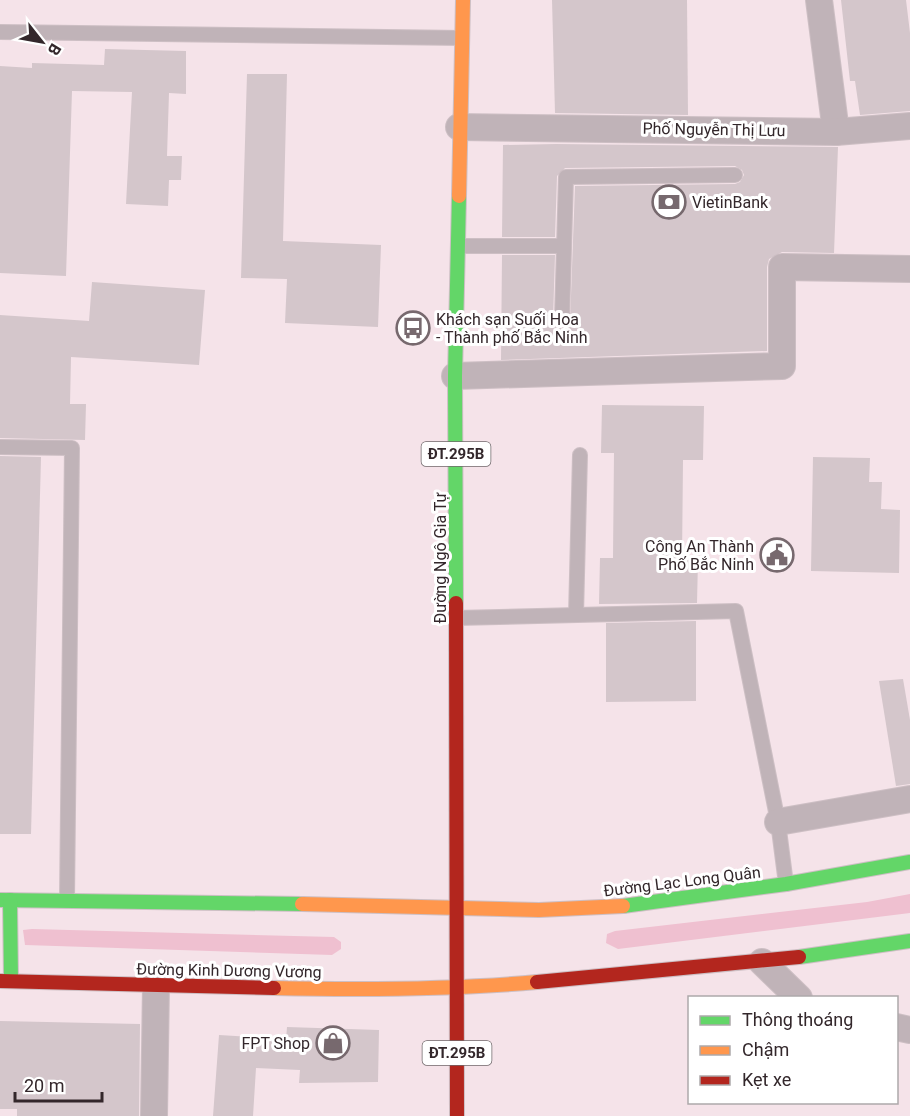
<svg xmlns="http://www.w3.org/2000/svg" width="910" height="1116" viewBox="0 0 910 1116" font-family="Roboto,sans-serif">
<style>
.green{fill:#efc0d0}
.building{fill:#d4c6cb}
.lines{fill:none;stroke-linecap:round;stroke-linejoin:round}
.lane-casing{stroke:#cdbfc4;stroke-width:16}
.street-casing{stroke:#cdbfc4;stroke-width:28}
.fast-casing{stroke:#cdbfc4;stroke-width:16}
.slow-casing{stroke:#cdbfc4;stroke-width:16}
.jam-casing{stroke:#cdbfc4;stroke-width:16}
.lane{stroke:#c0b3b8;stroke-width:14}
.street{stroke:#c0b3b8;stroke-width:26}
.fast{stroke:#63d668;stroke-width:14}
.slow{stroke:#ff974d;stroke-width:14}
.jam{stroke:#b3261e;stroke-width:14}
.labels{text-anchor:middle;stroke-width:6;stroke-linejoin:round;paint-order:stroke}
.shield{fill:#fff;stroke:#70686b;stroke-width:1.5}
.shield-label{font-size:15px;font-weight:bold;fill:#33272b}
.street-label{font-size:16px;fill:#33272b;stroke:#fff}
.poi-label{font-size:16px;fill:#33272b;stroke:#fff;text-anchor:start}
</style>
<rect width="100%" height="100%" fill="#f5e3e9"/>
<!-- green -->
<g class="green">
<path d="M 910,894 L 910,913 L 618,949 L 606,943 L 607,934 L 615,931 L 867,902 Z"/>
<path d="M 32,929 L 334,937 L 341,942 L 341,949 L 332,955 L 25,945 L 23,930 Z"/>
</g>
<!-- building -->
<g class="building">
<path d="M 552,0 L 687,0 L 688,115 L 555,113 Z"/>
<path d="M 841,0 L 906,0 L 910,33 L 910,111 L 860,115 L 855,81 L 850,81 Z"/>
<path d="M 105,49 L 186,51 L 186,94 L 169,93 L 167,156 L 182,156 L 181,180 L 169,180 L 168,206 L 126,204 L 132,92 L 72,91 L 66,276 L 0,273 L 0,66 L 32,68 L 32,63 L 104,65 Z"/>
<path d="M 247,74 L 287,74 L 283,241 L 381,245 L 378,327 L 285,323 L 287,279 L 241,278 Z"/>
<path d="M 556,144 L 838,147 L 834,253 L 782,252 L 769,259 L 767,267 L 767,351 L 501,360 L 502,255 L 555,255 L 553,319 L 561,328 L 570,323 L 575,186 L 735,184 L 740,182 L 744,175 L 742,170 L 735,166 L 565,168 L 557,176 L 555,237 L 502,237 L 503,145 Z"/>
<path d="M 92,282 L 205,290 L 199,365 L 71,357 L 70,404 L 86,404 L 85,440 L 0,438 L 0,315 L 89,321 Z"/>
<path d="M 602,405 L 704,406 L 703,460 L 683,460 L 682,560 L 698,560 L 697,603 L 599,604 L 600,558 L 613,558 L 614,453 L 601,453 Z"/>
<path d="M 0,456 L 41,457 L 31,834 L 0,834 Z"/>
<path d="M 813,457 L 870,458 L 869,482 L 882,482 L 881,509 L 900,510 L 899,573 L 811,571 Z"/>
<path d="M 696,621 L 696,701 L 606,702 L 606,623 Z"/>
<path d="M 903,679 L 910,720 L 910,784 L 896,786 L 879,681 Z"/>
<path d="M 0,1021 L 140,1024 L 139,1116 L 17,1116 L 17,1109 L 0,1109 Z"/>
<path d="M 287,1027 L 379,1030 L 378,1082 L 299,1083 L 300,1070 L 256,1068 L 253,1116 L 213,1116 L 219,1035 L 286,1039 Z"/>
</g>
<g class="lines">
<!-- lane casing -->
<g class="lane-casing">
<g id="lane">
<path d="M 0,32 L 462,38"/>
<path d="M 458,246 L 564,246"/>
<path d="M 562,319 L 566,177 L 735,175"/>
<path d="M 0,447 L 72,448 L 67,900"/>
<path d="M 576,615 L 580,455"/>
<path d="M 456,618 L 736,611 L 778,822 L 786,884"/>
</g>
</g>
<!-- street casing -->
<g class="street-casing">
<g id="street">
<path d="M 819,0 L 836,132"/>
<path d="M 459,127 L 836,132 L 910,126"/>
<path d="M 455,376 L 782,366 L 782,267 L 910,269"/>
<path d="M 778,822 L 910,799"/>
<path d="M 762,962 L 799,998"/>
<path d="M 896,1027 L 910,1030"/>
<path d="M 154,1116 L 156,985"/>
</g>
</g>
<!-- fast casing -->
<g class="fast-casing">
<g id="fast">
<path d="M 456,603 L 455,376 L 459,196"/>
<path d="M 0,900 L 302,904"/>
<path d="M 10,900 L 11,981"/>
<path d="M 623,906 L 786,884 L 910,862"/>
<path d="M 799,957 L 910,941"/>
</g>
</g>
<!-- slow casing -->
<g class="slow-casing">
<g id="slow">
<path d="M 459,196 L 463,0"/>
<path d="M 302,904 L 539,910 L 623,906"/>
<path d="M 274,988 C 362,990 448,990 537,982"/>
</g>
</g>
<!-- jam casing -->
<g class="jam-casing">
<g id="jam">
<path d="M 456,603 L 457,1116"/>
<path d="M 0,981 L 274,988"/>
<path d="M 537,982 L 799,957"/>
</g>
</g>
<!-- lane -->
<use href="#lane" class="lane"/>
<!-- street -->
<use href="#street" class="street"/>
<!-- fast -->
<use href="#fast" class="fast"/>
<!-- slow -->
<use href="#slow" class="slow"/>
<!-- jam -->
<use href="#jam" class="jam"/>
</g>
<!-- icons -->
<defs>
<g id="bank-ring" transform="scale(1.725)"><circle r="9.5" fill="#fff" stroke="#77696e" stroke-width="1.5"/><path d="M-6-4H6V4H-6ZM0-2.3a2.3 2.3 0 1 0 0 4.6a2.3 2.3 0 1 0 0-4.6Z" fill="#77696e"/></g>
<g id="bus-ring" transform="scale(1.725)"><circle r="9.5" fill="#fff" stroke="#77696e" stroke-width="1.5"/><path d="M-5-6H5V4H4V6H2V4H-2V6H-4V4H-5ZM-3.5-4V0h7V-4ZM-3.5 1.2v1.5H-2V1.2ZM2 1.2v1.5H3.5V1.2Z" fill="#77696e"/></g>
<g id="civic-ring" transform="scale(1.725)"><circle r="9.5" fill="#fff" stroke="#77696e" stroke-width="1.5"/><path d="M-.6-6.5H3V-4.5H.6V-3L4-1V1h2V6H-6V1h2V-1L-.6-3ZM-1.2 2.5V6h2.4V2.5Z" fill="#77696e"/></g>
<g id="shop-ring" transform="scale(1.725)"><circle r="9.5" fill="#fff" stroke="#77696e" stroke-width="1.5"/><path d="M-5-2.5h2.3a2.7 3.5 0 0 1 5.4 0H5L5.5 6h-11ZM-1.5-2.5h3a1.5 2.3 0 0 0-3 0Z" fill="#77696e"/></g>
</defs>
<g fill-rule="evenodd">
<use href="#bank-ring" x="669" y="202"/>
<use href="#bus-ring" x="413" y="328"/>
<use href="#civic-ring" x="777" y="555"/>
<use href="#shop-ring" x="333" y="1043"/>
</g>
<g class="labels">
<!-- shield labels -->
<g class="shield">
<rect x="421.5" y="442" width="69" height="24" rx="4.5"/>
<rect x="422.5" y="1041" width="69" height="24" rx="4.5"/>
</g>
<g class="shield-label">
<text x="456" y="459">ĐT.295B</text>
<text x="457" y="1058">ĐT.295B</text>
</g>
<!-- street labels -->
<g class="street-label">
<text transform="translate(714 129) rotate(1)" y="6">Phố Nguyễn Thị Lưu</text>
<text transform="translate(440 558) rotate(-90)" y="6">Đường Ngô Gia Tự</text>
<text transform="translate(682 881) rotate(-7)" y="6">Đường Lạc Long Quân</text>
<text transform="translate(229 970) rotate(1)" y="6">Đường Kinh Dương Vương</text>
</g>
<!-- poi labels -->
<g class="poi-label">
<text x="692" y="208">VietinBank</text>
<text x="436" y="325">Khách sạn Suối Hoa<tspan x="436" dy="18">- Thành phố Bắc Ninh</tspan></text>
<text x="754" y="552" text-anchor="end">Công An Thành<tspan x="754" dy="18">Phố Bắc Ninh</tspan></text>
<text x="310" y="1049" text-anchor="end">FPT Shop</text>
</g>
</g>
<!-- legend -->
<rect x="688" y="996" width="210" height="108" fill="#ffffff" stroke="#ada9aa" stroke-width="1.5"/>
<rect x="700" y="1016" width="30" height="9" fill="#63d668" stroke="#ada9aa" stroke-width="1.5"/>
<text x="742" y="1026" font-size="18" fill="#33272b">Thông thoáng</text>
<rect x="700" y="1046" width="30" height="9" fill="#ff974d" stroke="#ada9aa" stroke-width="1.5"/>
<text x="742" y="1056" font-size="18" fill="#33272b">Chậm</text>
<rect x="700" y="1076" width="30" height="9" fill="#b3261e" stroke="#ada9aa" stroke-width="1.5"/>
<text x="742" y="1086" font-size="18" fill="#33272b">Kẹt xe</text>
<!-- north arrow -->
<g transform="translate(42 42) rotate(121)" stroke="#ffffff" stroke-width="4.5" paint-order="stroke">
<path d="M0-4.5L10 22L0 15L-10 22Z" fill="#33272b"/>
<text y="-9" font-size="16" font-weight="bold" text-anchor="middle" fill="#33272b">B</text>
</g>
<!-- scale -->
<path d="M15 1092v9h87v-9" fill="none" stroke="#33272b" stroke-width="3"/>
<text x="24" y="1092" font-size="18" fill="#33272b" stroke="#ffffff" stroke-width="4.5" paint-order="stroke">20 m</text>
</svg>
